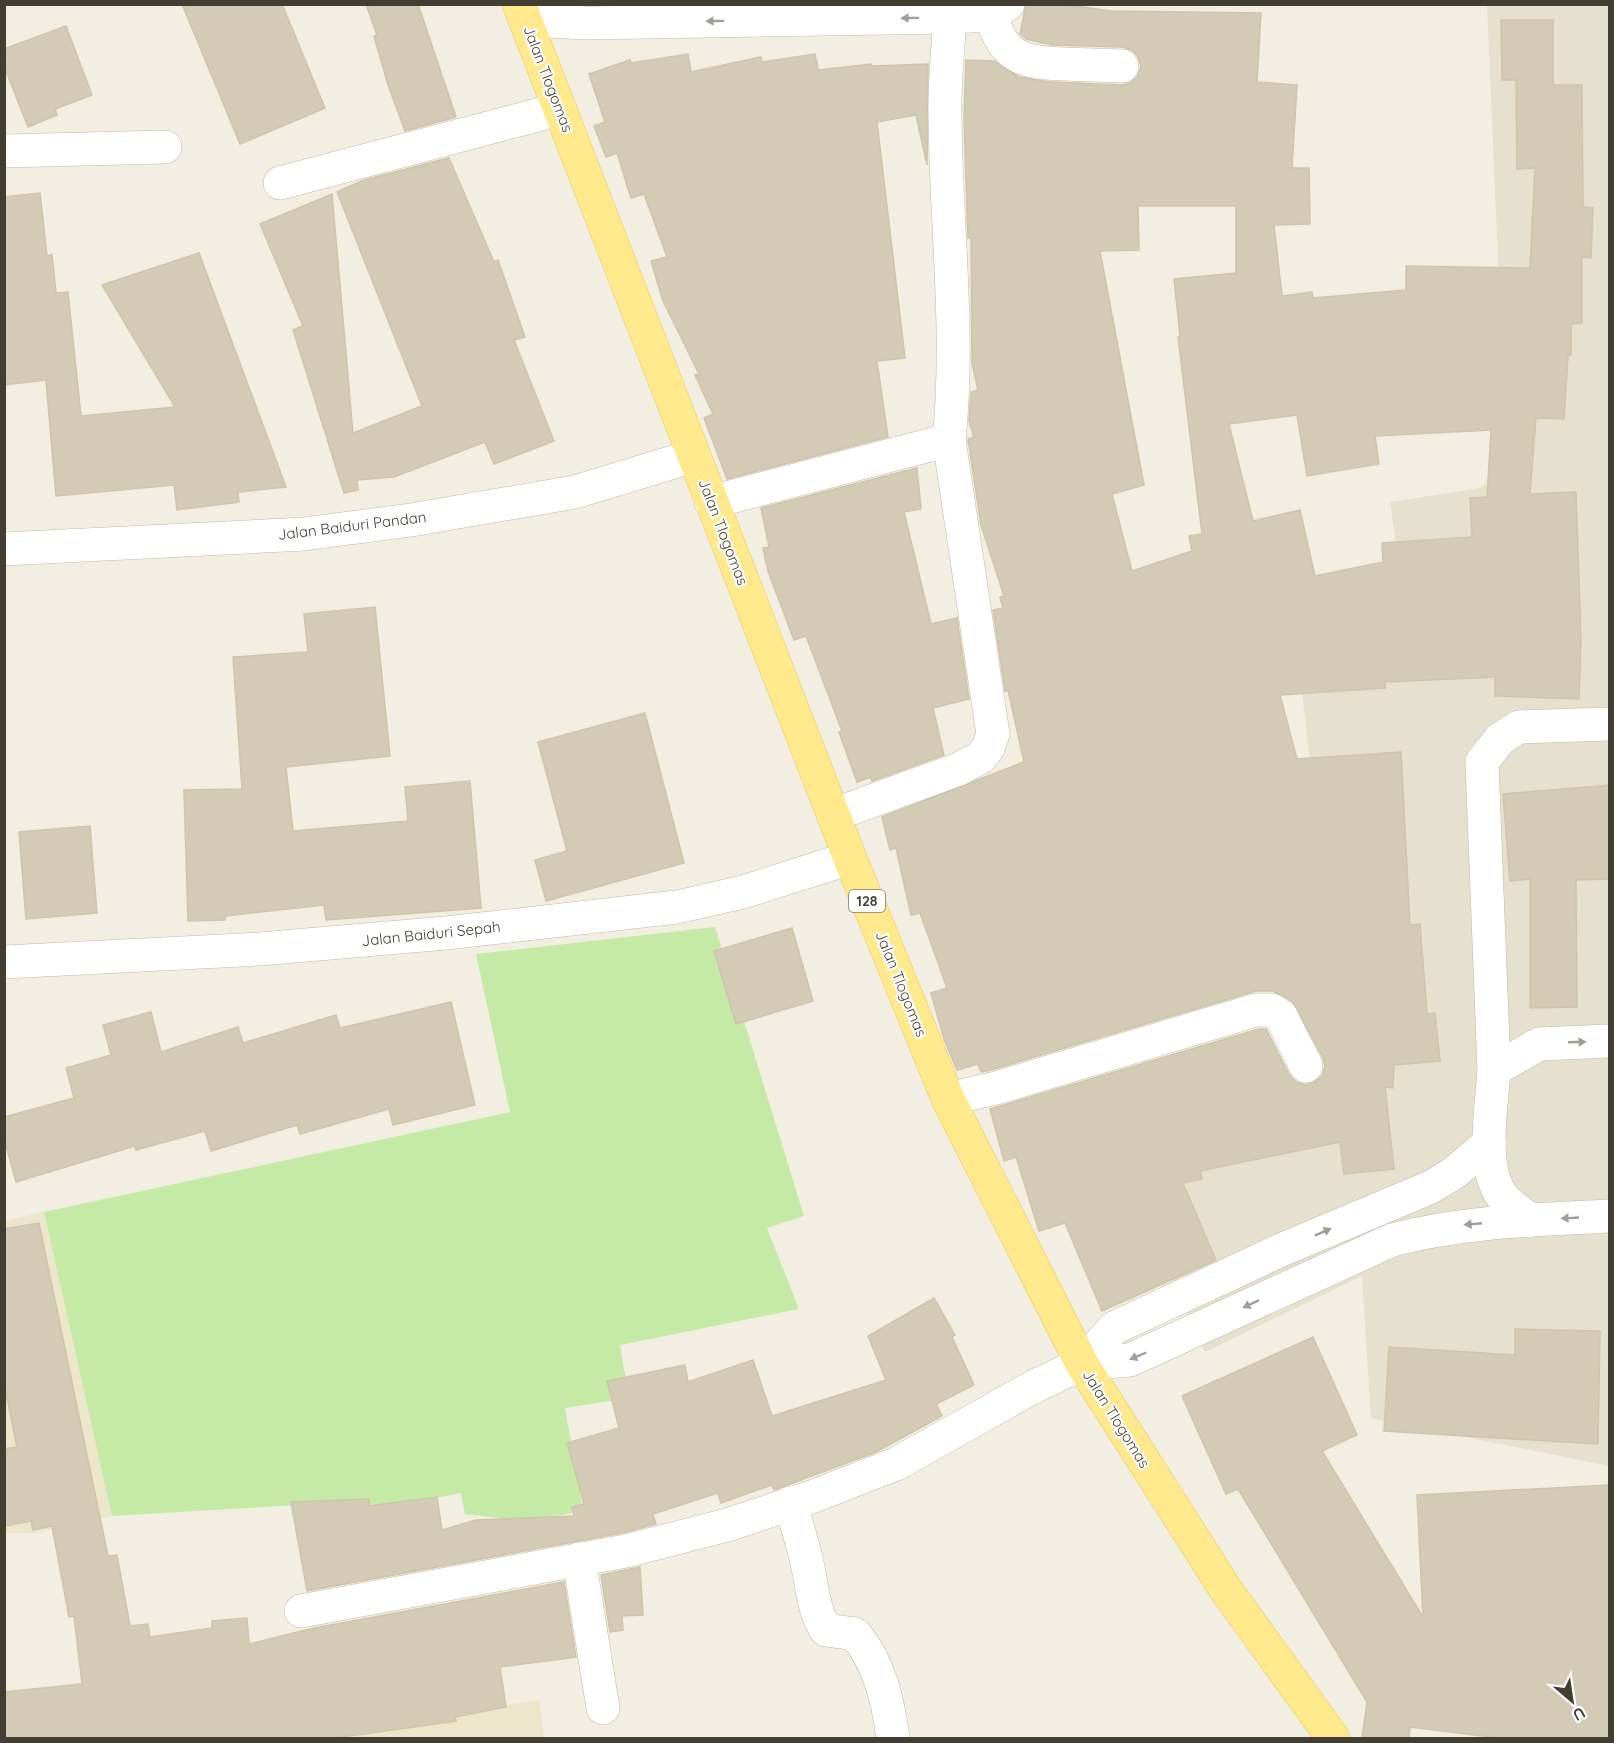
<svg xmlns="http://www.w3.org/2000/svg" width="1614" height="1743" viewBox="0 0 1614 1743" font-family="Quicksand,sans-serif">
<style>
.residential{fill:#e6e1cf}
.education{fill:#ece6ca}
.green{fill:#c5eaa6}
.building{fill:#d3cbb6;stroke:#cfc4a9;stroke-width:1.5;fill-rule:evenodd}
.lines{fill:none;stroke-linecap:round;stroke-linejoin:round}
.minor-casing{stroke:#c0baa6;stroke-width:34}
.major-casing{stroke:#ebcb56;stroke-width:34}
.minor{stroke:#fff;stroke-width:33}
.major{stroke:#ffe98d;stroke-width:33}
.oneway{fill:#a19e98}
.labels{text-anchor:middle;stroke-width:4.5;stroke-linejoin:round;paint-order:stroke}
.shield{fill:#fff;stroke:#7b7870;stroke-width:1.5}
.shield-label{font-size:14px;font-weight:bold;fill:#433e32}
.street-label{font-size:15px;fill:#433e32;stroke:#fff}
</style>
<rect width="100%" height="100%" fill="#f2eee1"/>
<!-- residential -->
<path class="residential" d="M 1487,5 L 1609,5 L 1609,1466 L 1371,1418 L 1362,1276 L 1205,1352 L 1102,1127 L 1134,1116 L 1346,1073 L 1293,615 L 1406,613 L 1390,502 L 1480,488 L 1507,467 Z"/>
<!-- education -->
<g class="education">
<path d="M 44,1212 L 112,1516 L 34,1533 L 5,1533 L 4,1221 Z"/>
<path d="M 539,1700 L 544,1738 L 348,1738 L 347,1729 Z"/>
</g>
<!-- green -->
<path class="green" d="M 715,927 L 804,1216 L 767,1228 L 799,1309 L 620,1345 L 629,1398 L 565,1408 L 583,1511 L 527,1521 L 465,1514 L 461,1493 L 383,1508 L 314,1504 L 112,1516 L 44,1212 L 510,1112 L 476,954 Z"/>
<!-- building -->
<g class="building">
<path d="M 182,4 L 282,4 L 325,108 L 240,144 Z"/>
<path d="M 366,4 L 418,4 L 456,117 L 405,131 L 388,85 L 374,36 L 377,35 Z"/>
<path d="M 1026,4 L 1061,4 L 1112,11 L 1261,13 L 1257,82 L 1297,85 L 1292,168 L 1309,168 L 1310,224 L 1274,225 L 1282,296 L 1312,292 L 1313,298 L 1406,290 L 1406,266 L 1530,268 L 1535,168 L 1517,169 L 1516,80 L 1502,80 L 1501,20 L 1553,20 L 1553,85 L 1582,85 L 1583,207 L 1593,208 L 1591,258 L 1582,257 L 1582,323 L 1571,324 L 1571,355 L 1568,355 L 1564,419 L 1536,418 L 1530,494 L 1576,492 L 1581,640 L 1579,699 L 1495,696 L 1495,677 L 1385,682 L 1385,688 L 1280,695 L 1297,759 L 1401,752 L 1410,925 L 1420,924 L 1427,1014 L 1435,1013 L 1440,1061 L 1394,1065 L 1393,1088 L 1385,1087 L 1394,1169 L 1344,1174 L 1340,1142 L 1200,1171 L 1202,1179 L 1183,1183 L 1216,1260 L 1102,1311 L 1065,1223 L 1039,1231 L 1016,1157 L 1004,1161 L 990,1109 L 1259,1029 L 1266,1029 L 1289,1074 L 1296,1082 L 1305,1085 L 1315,1082 L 1322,1076 L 1325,1067 L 1323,1058 L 1292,1001 L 1273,991 L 1256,991 L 991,1070 L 981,1072 L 978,1064 L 957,1070 L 944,1039 L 931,993 L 947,988 L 920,913 L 911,915 L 896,848 L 890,850 L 882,817 L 1024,762 L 1008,690 L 1005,691 L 993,610 L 1003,608 L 1000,597 L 1004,596 L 981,525 L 968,439 L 974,437 L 969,421 L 971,392 L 978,390 L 972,364 L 971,238 L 968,238 L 964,117 L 966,60 L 994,61 L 1019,77 L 1050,82 L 1122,85 L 1130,83 L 1137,77 L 1141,67 L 1138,57 L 1133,51 L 1123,47 L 1052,45 L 1026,39 L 1020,34 ZM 1138,206 L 1236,206 L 1236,273 L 1174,279 L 1180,336 L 1178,337 L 1202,534 L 1189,536 L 1192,551 L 1132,571 L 1112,494 L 1144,485 L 1100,251 L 1139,250 ZM 1297,415 L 1307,476 L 1379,464 L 1375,436 L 1491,430 L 1487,497 L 1470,498 L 1472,537 L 1382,543 L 1383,562 L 1315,576 L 1300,510 L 1253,521 L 1229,424 Z"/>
<path d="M 66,26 L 92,95 L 55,109 L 57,115 L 28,127 L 4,66 L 4,49 Z"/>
<path d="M 688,54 L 691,72 L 761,57 L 762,62 L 815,54 L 818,70 L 871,64 L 872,66 L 928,64 L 927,165 L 916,115 L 877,122 L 905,358 L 877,361 L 888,437 L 727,479 L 704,418 L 713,414 L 695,375 L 699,374 L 663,301 L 651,261 L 667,257 L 644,194 L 631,198 L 617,153 L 606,157 L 594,126 L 605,122 L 589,74 L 630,60 L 631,63 Z"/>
<path d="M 449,158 L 494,262 L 498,260 L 525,337 L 514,340 L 554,441 L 494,464 L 485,442 L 394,477 L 357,480 L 358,490 L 344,493 L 293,330 L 303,326 L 260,224 L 332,194 L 353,433 L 422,406 L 337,192 L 364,180 Z"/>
<path d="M 40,193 L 47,256 L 52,255 L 56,293 L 68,292 L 81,416 L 175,407 L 102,285 L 199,253 L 286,487 L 238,492 L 239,502 L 177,510 L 174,485 L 56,496 L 46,380 L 4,385 L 4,197 Z"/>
<path d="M 917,468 L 921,509 L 904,512 L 931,624 L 957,618 L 969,699 L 933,708 L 944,755 L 872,781 L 871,777 L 857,782 L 839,732 L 842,731 L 806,636 L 794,640 L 768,571 L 763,548 L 769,547 L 761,508 Z"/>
<path d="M 375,607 L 390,756 L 286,767 L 293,831 L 408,821 L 405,787 L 470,781 L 481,908 L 326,920 L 324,905 L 225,916 L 225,920 L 188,921 L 184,790 L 242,789 L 233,657 L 308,652 L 304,614 Z"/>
<path d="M 645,713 L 684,863 L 546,901 L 535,860 L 567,851 L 538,742 Z"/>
<path d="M 1610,785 L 1610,879 L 1576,880 L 1577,1007 L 1530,1008 L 1530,879 L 1510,881 L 1503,794 Z"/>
<path d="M 90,826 L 97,913 L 26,919 L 19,832 Z"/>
<path d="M 792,928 L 813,1001 L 736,1024 L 714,951 Z"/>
<path d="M 451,1002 L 475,1105 L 393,1125 L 389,1109 L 300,1134 L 297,1125 L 211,1151 L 205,1131 L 136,1150 L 135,1146 L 16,1182 L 4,1138 L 4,1117 L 74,1098 L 66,1068 L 111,1055 L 103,1025 L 151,1012 L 161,1052 L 238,1027 L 243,1043 L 336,1015 L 340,1028 Z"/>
<path d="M 39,1223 L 108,1556 L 117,1555 L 130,1626 L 148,1624 L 150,1637 L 212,1628 L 212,1621 L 247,1618 L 249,1644 L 314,1628 L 564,1582 L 576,1657 L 500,1667 L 506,1707 L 455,1717 L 456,1721 L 335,1738 L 4,1738 L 4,1692 L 82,1684 L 74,1616 L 69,1617 L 52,1526 L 33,1530 L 31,1521 L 4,1526 L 4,1449 L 17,1447 L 4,1383 L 4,1229 Z"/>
<path d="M 934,1298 L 955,1335 L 952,1337 L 974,1385 L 936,1404 L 942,1416 L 876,1452 L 774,1490 L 772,1485 L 721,1503 L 718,1493 L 653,1514 L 656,1524 L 622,1533 L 307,1591 L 291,1502 L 369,1499 L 369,1506 L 437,1497 L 442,1530 L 476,1520 L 574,1516 L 572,1507 L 584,1504 L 567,1443 L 619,1428 L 607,1381 L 685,1365 L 688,1382 L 753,1360 L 772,1416 L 886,1380 L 868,1336 Z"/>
<path d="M 1515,1329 L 1600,1331 L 1598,1444 L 1384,1431 L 1389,1347 L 1515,1355 Z"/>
<path d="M 1313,1337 L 1357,1435 L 1322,1451 L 1423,1617 L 1417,1495 L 1610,1485 L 1610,1738 L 1498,1738 L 1410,1727 L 1409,1738 L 1362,1738 L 1367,1702 L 1238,1489 L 1226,1494 L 1182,1396 Z"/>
<path d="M 640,1567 L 643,1615 L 622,1616 L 623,1630 L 610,1632 L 601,1575 Z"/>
</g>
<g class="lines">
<!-- minor casing -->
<g class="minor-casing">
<g id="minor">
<path d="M 991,15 C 1003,59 1024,63 1065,64 C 1084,65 1103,65 1122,66"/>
<path d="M 525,20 L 588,23 L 950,17 L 991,15 L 1008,4"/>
<path d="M 4,151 L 165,147"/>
<path d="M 280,183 L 560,109"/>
<path d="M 711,502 L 949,440"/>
<path d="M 4,549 L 304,534 L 411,520 L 575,492 L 693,456"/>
<path d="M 833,815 L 959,769 L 981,757 L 988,748 L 993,734 L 949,440 C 960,333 946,225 945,117 C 944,84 948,51 950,17"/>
<path d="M 4,962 L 260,949 L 446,933 L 677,907 L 743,892 L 850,858"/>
<path d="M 1494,1070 L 1482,762 L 1500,739 L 1519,727 L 1610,724"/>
<path d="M 948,1099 L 996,1088 L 1256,1010 L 1272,1010 L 1281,1016 L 1306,1066"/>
<path d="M 1531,1220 C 1523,1214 1512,1207 1505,1200 C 1479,1171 1492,1106 1494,1070 L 1539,1044 L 1610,1041"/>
<path d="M 1082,1364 L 1130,1360 L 1392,1240 C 1464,1221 1536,1220 1610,1216"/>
<path d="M 790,1503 C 796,1523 803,1543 807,1563 C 813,1587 812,1608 826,1630 L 855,1634 C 880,1664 888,1701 893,1738"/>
<path d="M 579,1559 L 603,1708"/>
<path d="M 301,1611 L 626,1551 L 727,1525 L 809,1498 L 896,1464 L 1035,1386 L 1082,1364 L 1114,1328 L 1281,1250 L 1431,1187 L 1454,1173 L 1489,1143"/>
</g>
</g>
<!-- major casing -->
<g class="major-casing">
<path id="major" d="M 519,4 L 850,858 L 948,1099 L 1082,1364 L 1226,1590 L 1333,1738"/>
</g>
<!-- minor -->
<use href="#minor" class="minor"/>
<!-- major -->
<use href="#major" class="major"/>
</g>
<!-- one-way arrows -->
<defs><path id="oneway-solid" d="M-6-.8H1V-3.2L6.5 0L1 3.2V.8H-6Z" transform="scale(1.5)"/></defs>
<g class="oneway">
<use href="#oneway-solid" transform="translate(910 18) rotate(179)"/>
<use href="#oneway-solid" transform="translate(715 21) rotate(179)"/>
<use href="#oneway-solid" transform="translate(1577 1042) rotate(-2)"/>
<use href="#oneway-solid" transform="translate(1570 1218) rotate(177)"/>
<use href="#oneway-solid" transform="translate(1473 1224) rotate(175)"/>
<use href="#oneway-solid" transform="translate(1323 1232) rotate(-24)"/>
<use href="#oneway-solid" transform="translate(1251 1304) rotate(155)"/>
<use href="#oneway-solid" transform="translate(1138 1356) rotate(157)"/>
</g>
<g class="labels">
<!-- shield labels -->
<rect class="shield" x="849" y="890" width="36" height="22" rx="4.5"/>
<g class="shield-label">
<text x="867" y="906">128</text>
</g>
<!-- street labels -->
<g class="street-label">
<text transform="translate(548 79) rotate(69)" y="5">Jalan Tlogomas</text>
<text transform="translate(352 526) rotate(-7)" y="5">Jalan Baiduri Pandan</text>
<text transform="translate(723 532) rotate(69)" y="5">Jalan Tlogomas</text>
<text transform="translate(431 934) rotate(-6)" y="5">Jalan Baiduri Sepah</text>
<text transform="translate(901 984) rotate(68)" y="5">Jalan Tlogomas</text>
<text transform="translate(1116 1419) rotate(58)" y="5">Jalan Tlogomas</text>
</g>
</g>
<!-- border -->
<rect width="1614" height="1743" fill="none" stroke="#433e32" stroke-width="12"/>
<!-- north arrow -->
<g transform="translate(1572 1701) rotate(151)" stroke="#ffffff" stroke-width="4.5" paint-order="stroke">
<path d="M0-4.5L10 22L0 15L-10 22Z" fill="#433e32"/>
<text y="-9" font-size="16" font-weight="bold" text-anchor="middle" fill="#433e32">U</text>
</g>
</svg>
